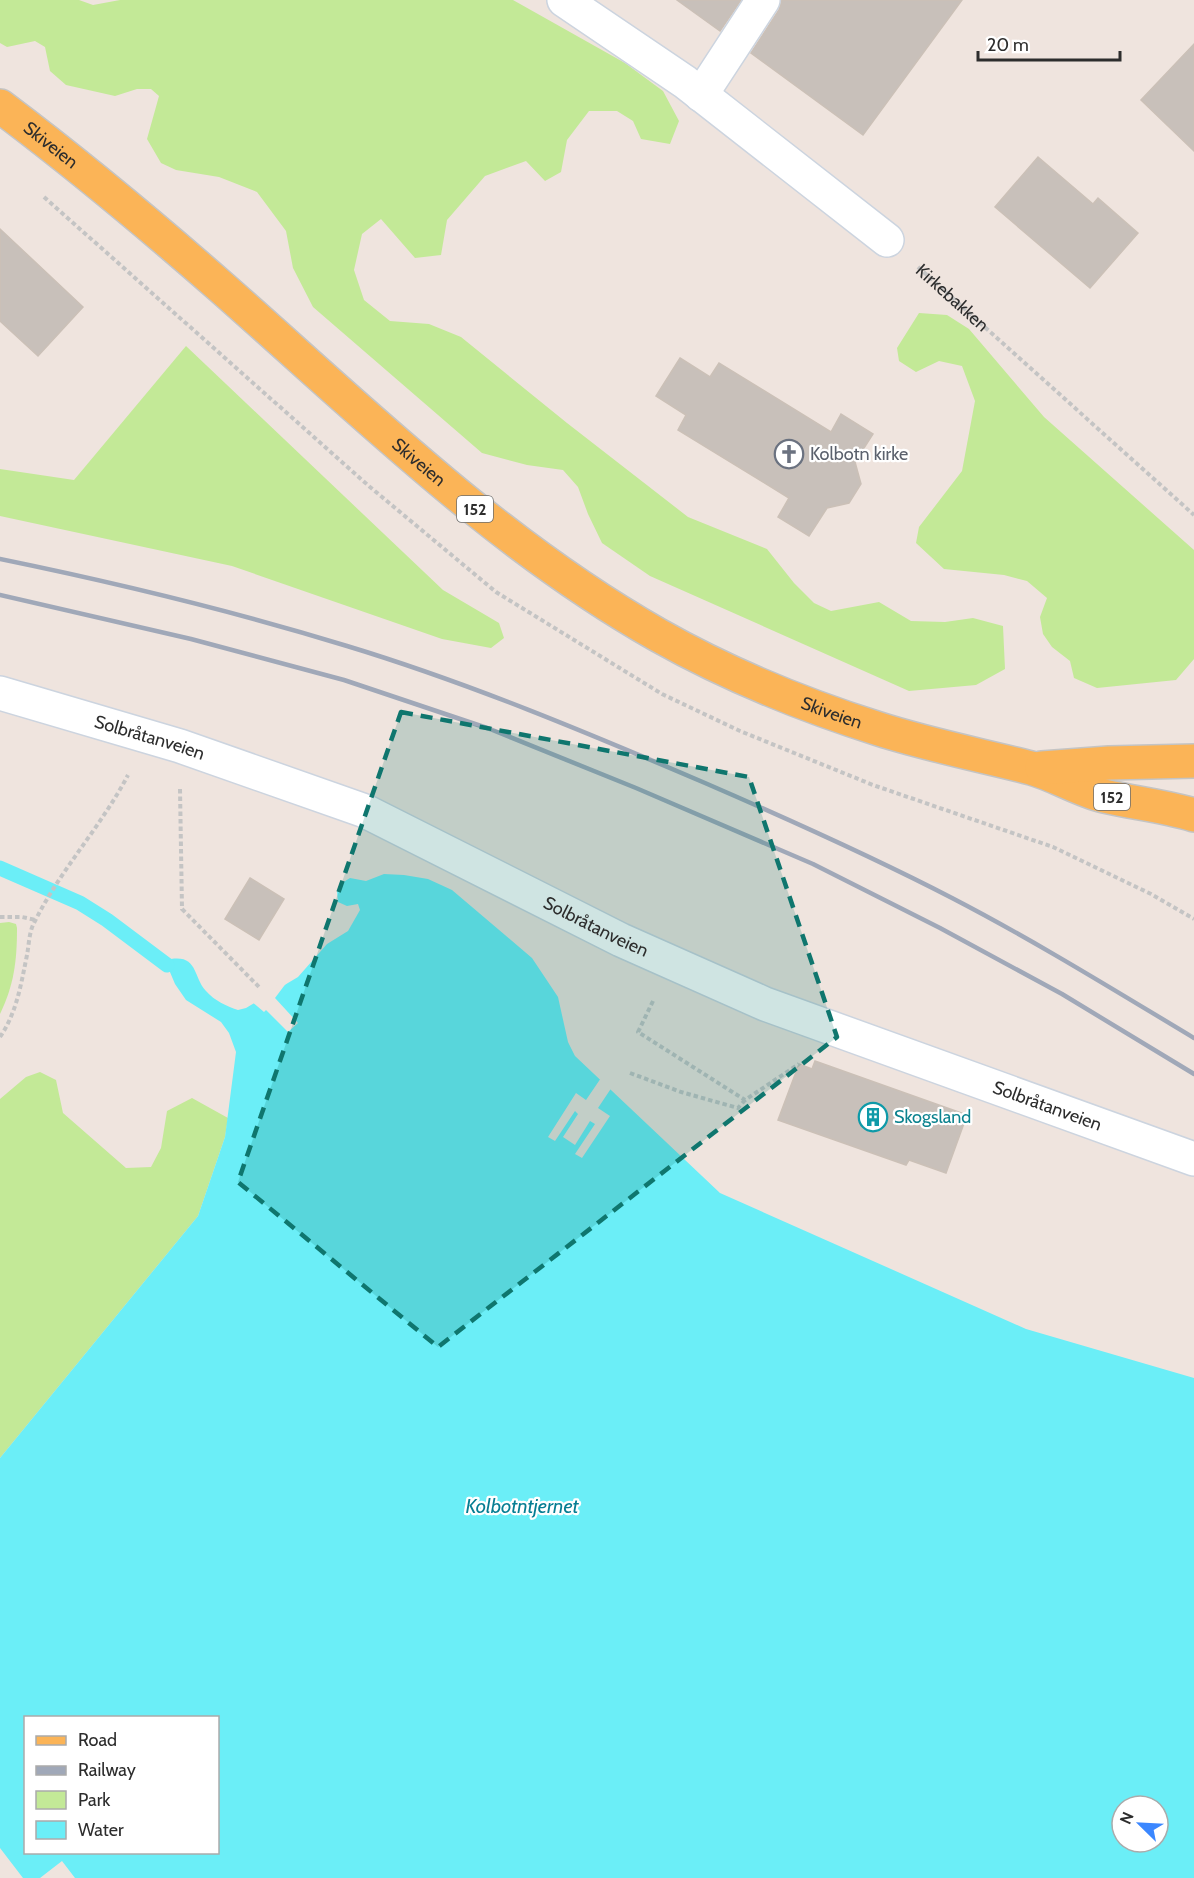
<svg xmlns="http://www.w3.org/2000/svg" width="1194" height="1878" viewBox="0 0 1194 1878" font-family="Cabin,sans-serif">
<style>
.green{fill:#c3e997}
.water{fill:#6beef7;fill-rule:evenodd}
.pier{fill:#efe4de}
.lines{fill:none;stroke-linecap:round;stroke-linejoin:round}
.stream{stroke:#6beef7;stroke-width:15}
.building{fill:#c8c0ba;stroke:#cbc0b7;stroke-width:1.5}
.street-casing{stroke:#ccd4df;stroke-width:36}
.secondary-casing{stroke:#ccd4df;stroke-width:36}
.primary-casing{stroke:#c4c4c4;stroke-width:36}
.path{stroke:#c4c4c4;stroke-width:4;stroke-dasharray:4.5 3;stroke-linecap:butt}
.street{stroke:#fff;stroke-width:33}
.secondary{stroke:#fff;stroke-width:33}
.primary{stroke:#fbb457;stroke-width:33}
.rail{stroke:#a0a8b8;stroke-width:4.5}
.marked{fill:#0f766e;fill-opacity:0.2;stroke:#0f766e;stroke-width:4.5;stroke-dasharray:12 8;stroke-linejoin:round}
.labels{text-anchor:middle;stroke-width:4.5;stroke-linejoin:round;paint-order:stroke}
.shield{fill:#fff;stroke:#6c6c6c;stroke-width:1.5}
.shield-label{font-size:16px;font-weight:bold;fill:#2d2d2d}
.street-label{font-size:18px;fill:#2d2d2d;stroke:#fff}
.worship-label{font-size:18px;fill:#5b616d;stroke:#fff;text-anchor:start}
.culture-label{font-size:18px;fill:#0d838f;stroke:#fff;text-anchor:start}
.water-label{font-size:20px;font-style:italic;fill:#067e93;stroke:#fff}
</style>
<rect width="100%" height="100%" fill="#efe4de"/>
<!-- green -->
<g class="green">
<path d="M 0,0 L 79,0 L 93,5 L 120,0 L 513,0 L 625,63 L 663,91 L 679,121 L 670,144 L 641,139 L 633,121 L 617,111 L 589,111 L 567,140 L 561,172 L 545,181 L 526,161 L 485,176 L 447,220 L 441,255 L 415,258 L 381,219 L 362,234 L 354,270 L 364,300 L 390,321 L 429,324 L 461,337 L 567,423 L 688,517 L 767,549 L 794,583 L 814,603 L 831,611 L 879,602 L 911,621 L 945,622 L 973,618 L 1003,626 L 1005,669 L 976,685 L 909,691 L 650,576 L 602,543 L 588,514 L 578,487 L 563,470 L 527,465 L 482,453 L 313,307 L 293,268 L 286,231 L 257,192 L 219,177 L 176,170 L 161,163 L 147,139 L 159,96 L 151,89 L 137,89 L 115,96 L 66,85 L 50,71 L 45,47 L 35,41 L 7,47 L 0,43 Z"/>
<path d="M 919,313 L 947,315 L 969,329 L 1044,417 L 1194,550 L 1194,659 L 1176,680 L 1097,688 L 1074,678 L 1070,661 L 1052,647 L 1043,634 L 1040,617 L 1047,598 L 1027,581 L 1004,575 L 944,569 L 916,543 L 919,527 L 962,471 L 975,401 L 962,366 L 939,361 L 916,372 L 899,361 L 897,348 Z"/>
<path d="M 186,346 L 443,590 L 499,623 L 504,638 L 491,648 L 442,639 L 232,566 L 0,516 L 0,469 L 74,480 Z"/>
<path d="M 9,922 L 16,924 L 17,928 C 17,961 14,985 0,1014 L 0,923 Z"/>
<path d="M 40,1072 L 56,1080 L 63,1113 L 126,1168 L 151,1167 L 161,1148 L 167,1111 L 192,1098 L 228,1118 L 225,1137 L 198,1216 L 0,1458 L 0,1099 L 26,1077 Z"/>
</g>
<!-- water -->
<path class="water" d="M 384,874 L 404,875 L 428,879 L 452,890 L 532,958 L 558,997 L 568,1042 L 575,1056 L 720,1193 L 1026,1329 L 1194,1378 L 1194,1878 L 75,1878 L 62,1861 L 40,1878 L 23,1878 L 0,1848 L 0,1458 L 198,1216 L 225,1137 L 236,1052 L 229,1033 L 221,1022 L 186,1000 L 175,984 L 167,965 L 171,959 C 198,955 193,977 206,991 C 215,1001 226,1006 238,1010 L 246,1008 L 298,977 L 327,944 L 348,931 L 360,910 L 358,904 L 347,906 L 338,902 L 337,892 L 342,883 L 350,878 L 366,881 ZM 26,1718 L 218,1718 L 218,1852 L 26,1852 ZM 1122,1806 L 1158,1806 L 1158,1842 L 1122,1842 Z"/>
<!-- pier -->
<g class="pier">
<path d="M 285,981 L 287,982 L 275,998 L 298,1023 L 288,1032 L 266,1010 L 264,1012 L 251,1001 Z"/>
<path d="M 596,1071 L 612,1087 L 598,1108 L 610,1116 L 582,1158 L 575,1154 L 595,1124 L 590,1121 L 575,1145 L 563,1137 L 578,1114 L 575,1111 L 555,1141 L 548,1137 L 576,1093 L 586,1100 L 601,1078 L 594,1073 Z"/>
</g>
<g class="lines">
<!-- stream -->
<path class="stream" d="M 0,868 L 80,903 L 107,920 L 167,965"/>
</g>
<!-- building -->
<g class="building">
<path d="M 677,0 L 741,0 L 720,31 Z"/>
<path d="M 782,0 L 962,0 L 863,135 L 751,53 L 779,10 Z"/>
<path d="M 1194,44 L 1194,151 L 1141,100 Z"/>
<path d="M 1038,157 L 1093,204 L 1098,198 L 1138,233 L 1090,288 L 995,207 Z"/>
<path d="M 0,229 L 83,307 L 38,356 L 0,321 Z"/>
<path d="M 680,358 L 710,377 L 719,363 L 831,432 L 841,414 L 873,434 L 855,462 L 861,484 L 849,503 L 827,508 L 809,536 L 778,517 L 789,498 L 678,430 L 686,415 L 656,396 Z"/>
<path d="M 250,878 L 284,899 L 259,940 L 225,919 Z"/>
<path d="M 815,1061 L 967,1115 L 946,1173 L 909,1160 L 906,1165 L 778,1120 L 799,1064 L 812,1069 Z"/>
</g>
<g class="lines">
<!-- street casing -->
<g class="street-casing">
<g id="street">
<path d="M 564,0 L 685,82 L 887,240"/>
<path d="M 701,95 L 763,0"/>
</g>
</g>
<!-- secondary casing -->
<g class="secondary-casing">
<g id="secondary">
<path id="s2" d="M 0,693 L 180,746 L 365,811 L 621,940 L 765,1004 L 1194,1159"/>
</g>
</g>
<!-- primary casing -->
<g class="primary-casing">
<g id="primary">
<path id="s3" d="M 0,106 C 76,163 148,223 220,286 C 360,409 494,542 658,635 C 727,674 803,705 879,729 C 929,745 980,755 1031,768 C 1056,775 1079,790 1104,796 C 1134,803 1164,806 1194,815"/>
<path d="M 1042,768 L 1109,763 L 1194,761"/>
</g>
</g>
<!-- path -->
<g class="path">
<path d="M 44,197 L 370,487 L 496,592 L 662,694 L 740,731 L 873,785 L 1053,847 L 1151,894 L 1194,919"/>
<path id="s1" d="M 918,267 L 1194,515"/>
<path d="M 180,789 L 182,909 L 259,987"/>
<path d="M 0,917 L 22,917 L 36,920"/>
<path d="M 653,1001 L 638,1032 L 745,1100 L 799,1064"/>
<path d="M 0,1037 C 17,1012 21,984 27,955 C 29,945 29,932 34,923 C 60,870 101,827 128,775"/>
<path d="M 630,1073 L 681,1092 L 738,1108 L 745,1100"/>
</g>
<!-- street -->
<use href="#street" class="street"/>
<!-- secondary -->
<use href="#secondary" class="secondary"/>
<!-- primary -->
<use href="#primary" class="primary"/>
<!-- rail -->
<g class="rail">
<path d="M 0,559 C 117,583 233,611 347,646 C 469,683 588,733 705,783 C 788,819 871,856 952,898 C 1035,941 1114,990 1194,1038"/>
<path d="M 0,595 L 191,639 L 344,680 L 490,729 L 636,788 L 813,864 L 940,928 L 1062,994 L 1194,1074"/>
</g>
</g>
<!-- marked area -->
<path class="marked" d="M 401,712 L 749,777 L 837,1037 L 438,1347 L 238,1182 Z"/>
<!-- icons -->
<defs>
<g id="church-ring" transform="scale(1.5)"><circle r="9.5" fill="#fff" stroke="#6b7280" stroke-width="1.5"/><path d="M-1.2-6h2.4v3.5h3.3v2.4h-3.3V6h-2.4V-.1h-3.3v-2.4h3.3Z" fill="#6b7280"/></g>
<g id="building-ring" transform="scale(1.5)"><circle r="9.5" fill="#fff" stroke="#0f9aa8" stroke-width="1.5"/><path d="M-4-6H4V6H1V3H-1V6H-4ZM-2.5-4.3h1.7v1.8h-1.7ZM.8-4.3h1.7v1.8H.8ZM-2.5-1h1.7V.8h-1.7ZM.8-1h1.7V.8H.8Z" fill="#0f9aa8"/></g>
</defs>
<g fill-rule="evenodd">
<use href="#church-ring" x="789" y="454"/>
<use href="#building-ring" x="873" y="1117"/>
</g>
<g class="labels">
<!-- shield labels -->
<g class="shield">
<rect x="457" y="496" width="36" height="26" rx="4.5"/>
<rect x="1094" y="784" width="36" height="26" rx="4.5"/>
</g>
<g class="shield-label">
<text x="475" y="515">152</text>
<text x="1112" y="803">152</text>
</g>
<!-- street labels -->
<g class="street-label">
<text dy="6" stroke="none"><textPath href="#s3" startOffset="64">Skiveien</textPath></text>
<text dy="6" stroke="none"><textPath href="#s1" startOffset="46">Kirkebakken</textPath></text>
<text dy="6" stroke="none"><textPath href="#s3" startOffset="550">Skiveien</textPath></text>
<text dy="6" stroke="none"><textPath href="#s3" startOffset="1036">Skiveien</textPath></text>
<text dy="6" stroke="none"><textPath href="#s2" startOffset="156">Solbråtanveien</textPath></text>
<text dy="6" stroke="none"><textPath href="#s2" startOffset="642">Solbråtanveien</textPath></text>
<text dy="6" stroke="none"><textPath href="#s2" startOffset="1128">Solbråtanveien</textPath></text>
</g>
<!-- worship labels -->
<g class="worship-label">
<text x="810" y="460">Kolbotn kirke</text>
</g>
<!-- culture labels -->
<g class="culture-label">
<text x="894" y="1123">Skogsland</text>
</g>
<!-- water labels -->
<g class="water-label">
<text x="522" y="1513">Kolbotntjernet</text>
</g>
</g>
<!-- legend -->
<rect x="24" y="1716" width="195" height="138" fill="#ffffff" stroke="#ababab" stroke-width="1.5"/>
<rect x="36" y="1736" width="30" height="9" fill="#fbb457" stroke="#ababab" stroke-width="1.5"/>
<text x="78" y="1746" font-size="18" fill="#2d2d2d">Road</text>
<rect x="36" y="1766" width="30" height="9" fill="#a0a8b8" stroke="#ababab" stroke-width="1.5"/>
<text x="78" y="1776" font-size="18" fill="#2d2d2d">Railway</text>
<rect x="36" y="1791" width="30" height="18" fill="#c3e997" stroke="#ababab" stroke-width="1.5"/>
<text x="78" y="1806" font-size="18" fill="#2d2d2d">Park</text>
<rect x="36" y="1821" width="30" height="18" fill="#6beef7" stroke="#ababab" stroke-width="1.5"/>
<text x="78" y="1836" font-size="18" fill="#2d2d2d">Water</text>
<!-- north arrow -->
<g transform="translate(1140 1824) rotate(294)"><circle r="28" fill="#ffffff" stroke="#ababab" stroke-width="1.5"/>
<path d="M0-4.5L10 22L0 15L-10 22Z" fill="#3b87ff"/>
<text y="-9" font-size="16" font-weight="bold" text-anchor="middle" fill="#2d2d2d">N</text>
</g>
<!-- scale -->
<path d="M978 51v9h142v-9" fill="none" stroke="#2d2d2d" stroke-width="3"/>
<text x="987" y="51" font-size="18" fill="#2d2d2d" stroke="#ffffff" stroke-width="4.5" paint-order="stroke">20 m</text>
</svg>
